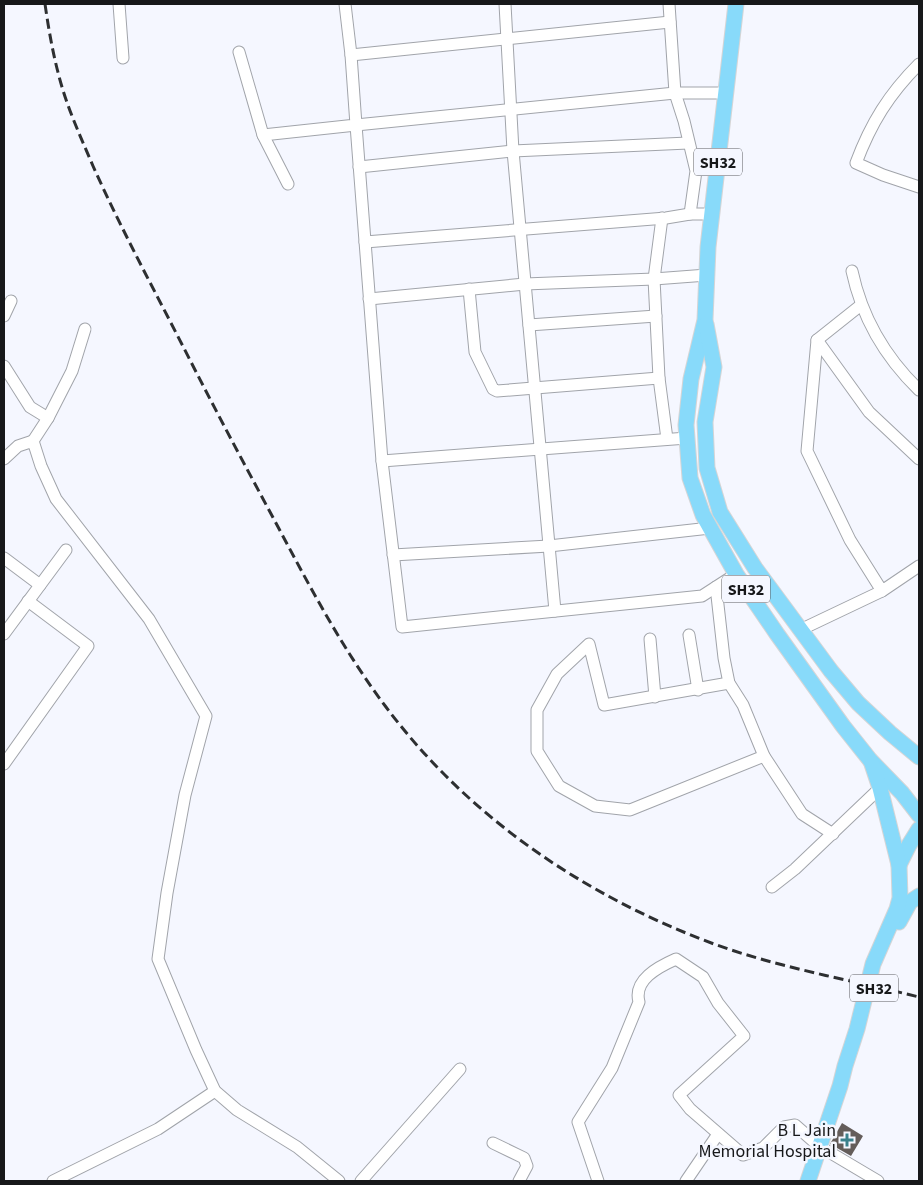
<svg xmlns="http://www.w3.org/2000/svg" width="923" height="1185" viewBox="0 0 923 1185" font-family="'Source Sans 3',sans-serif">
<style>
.building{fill:#645d5a}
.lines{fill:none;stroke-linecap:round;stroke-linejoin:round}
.minor-casing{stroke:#a1a4aa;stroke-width:13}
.major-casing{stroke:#d5d5d6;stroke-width:17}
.minor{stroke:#fff;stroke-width:11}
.major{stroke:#88dafa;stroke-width:15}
.rail{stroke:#2d2f31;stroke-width:3;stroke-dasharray:10 5;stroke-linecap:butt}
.poi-dot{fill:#3b818c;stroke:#f5f7ff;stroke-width:2}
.labels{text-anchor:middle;stroke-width:5;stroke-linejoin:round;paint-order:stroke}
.shield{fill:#f5f7ff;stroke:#5a5b5f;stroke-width:1}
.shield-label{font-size:16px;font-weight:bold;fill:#17181a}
.poi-label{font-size:18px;fill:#17181a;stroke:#f5f7ff;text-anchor:end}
</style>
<rect width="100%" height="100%" fill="#f5f7ff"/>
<!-- building -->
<path class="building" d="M 842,1123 L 863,1136 L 851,1156 L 830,1144 Z"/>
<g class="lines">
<!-- minor casing -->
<g class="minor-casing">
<g id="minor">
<path d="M 119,4 L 123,58"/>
<path d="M 505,4 L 513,151 L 555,611"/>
<path d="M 669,4 L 675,93 L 684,121 L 696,171 L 690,214"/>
<path d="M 239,52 L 263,135 L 288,184"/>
<path d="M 351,55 L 670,22"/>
<path d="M 919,64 C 889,94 871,123 856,163 L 883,175 L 919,187"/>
<path d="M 726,93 L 675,93 L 356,125 L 382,461 L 402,627 L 702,596 L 736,574"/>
<path d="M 263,135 L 356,125 L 351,55 L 345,4"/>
<path d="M 359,167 L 513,151 L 688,143"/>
<path d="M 662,218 L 654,279 L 659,378 L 667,439"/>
<path d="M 365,242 L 666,218 L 690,214 L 712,214"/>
<path d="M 852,271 C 862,318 885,357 919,390"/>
<path d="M 469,289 L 475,352 L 493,389 L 497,391 L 659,378"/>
<path d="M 369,299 L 525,284 L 654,279 L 707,275"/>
<path d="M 861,305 L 817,340 L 807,451 L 850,540 L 882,591 L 919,566"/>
<path d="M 4,316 L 11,301"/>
<path d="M 529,325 L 656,316"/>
<path d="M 817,340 L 869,412 L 919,459"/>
<path d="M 4,366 L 30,407 L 48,418"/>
<path d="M 33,441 L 48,418 L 72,371 L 85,329"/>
<path d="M 4,459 L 18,446 L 33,441 L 41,466 L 56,499 L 149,619 L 206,716 L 185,795 L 167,893 L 158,959 L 196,1050 L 215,1091 L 237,1110 L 297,1147 L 339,1181"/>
<path d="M 382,461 L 687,438"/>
<path d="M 393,555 L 549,546 L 710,528"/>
<path d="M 4,558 L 40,585"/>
<path d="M 716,587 L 724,658 L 729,683 L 743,705 L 764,756 L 802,814 L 833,834"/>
<path d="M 800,630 L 882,591"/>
<path d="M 4,634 L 66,550"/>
<path d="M 689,635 L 698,690"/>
<path d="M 650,639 L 655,697"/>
<path d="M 729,683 L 604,705 L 589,644 L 557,674 L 537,710 L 537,751 L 559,786 L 595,806 L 630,810 L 764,756"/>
<path d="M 4,764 L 88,646 L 28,601"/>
<path d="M 772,887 L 795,869 L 880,788"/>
<path d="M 493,1143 L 524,1158 L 527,1166 L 519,1181"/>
<path d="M 53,1181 L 158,1129 L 215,1091"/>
<path d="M 361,1181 L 460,1069"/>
<path d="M 598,1181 L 578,1122 L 612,1068 L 639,1002 C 633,980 658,967 676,959 L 703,977 L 718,1003 L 744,1036 L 679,1095 L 690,1109 L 743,1155 L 763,1148 L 784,1127 L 795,1125 L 819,1146 L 878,1181"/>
<path d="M 686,1181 L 718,1134"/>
</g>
</g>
<!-- major casing -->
<g class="major-casing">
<g id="major">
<path d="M 736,4 L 708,247 L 705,320 L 691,379 L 686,425 L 690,478 L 703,515 L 736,574 L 777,634 L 843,726 L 870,760 L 902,793 L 919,815"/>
<path d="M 706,324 L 714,367 L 705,422 L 707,468 L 720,512 L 755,568 L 831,671 L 858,703 L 890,733 L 919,757"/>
<path d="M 899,865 L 909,845 L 919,829"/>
<path d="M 899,922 L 910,902 L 919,896"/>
<path d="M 808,1181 L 840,1086 L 845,1066 L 857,1029 L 873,964 L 897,909 L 900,898 L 899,865 L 880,788 L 872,764"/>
</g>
</g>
<!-- minor -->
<use href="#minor" class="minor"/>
<!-- major -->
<use href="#major" class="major"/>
<!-- rail -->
<path class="rail" d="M 45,4 C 49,32 54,60 62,87 C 70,114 82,140 93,166 C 123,233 158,297 191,362 C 219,417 248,471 277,525 C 310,587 343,650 386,707 C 469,818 585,896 714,944 C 780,968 851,980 919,997"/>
</g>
<!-- markers -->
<path class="poi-dot" d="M844.5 1132.5h5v5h5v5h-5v5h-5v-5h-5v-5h5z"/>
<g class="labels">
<!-- shield labels -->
<g class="shield">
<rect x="694" y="148.5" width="48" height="27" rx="4"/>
<rect x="722" y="575.5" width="48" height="27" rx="4"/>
<rect x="850" y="974.5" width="48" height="27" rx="4"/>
</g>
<g class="shield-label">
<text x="718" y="168">SH32</text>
<text x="746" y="595">SH32</text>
<text x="874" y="994">SH32</text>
</g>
<!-- poi labels -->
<g class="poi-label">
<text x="836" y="1136">B L Jain<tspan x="836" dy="21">Memorial Hospital</tspan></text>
</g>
</g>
<!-- border -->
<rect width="923" height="1185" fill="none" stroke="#17181a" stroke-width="10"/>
</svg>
